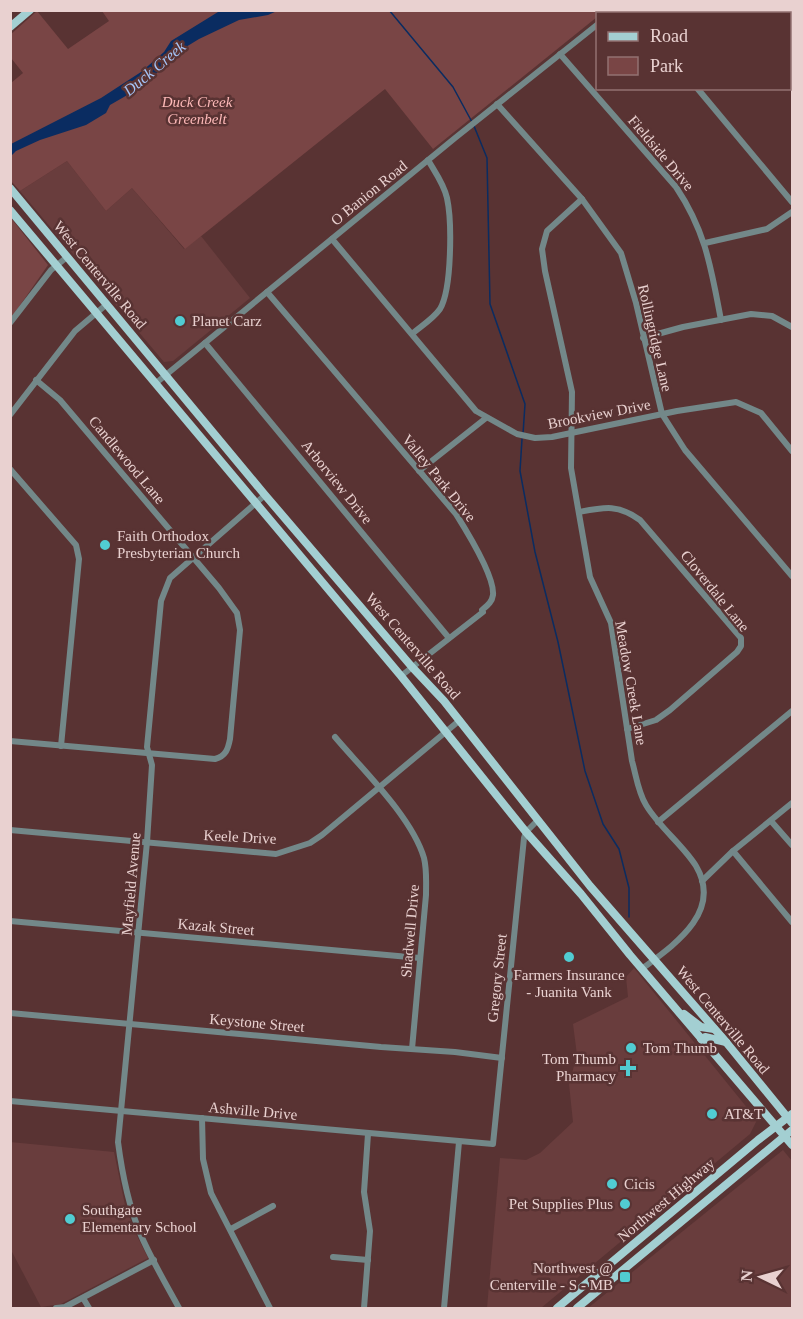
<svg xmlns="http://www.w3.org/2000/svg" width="803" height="1319" viewBox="0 0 803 1319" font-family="Georgia,serif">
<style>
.built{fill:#693d3d}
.green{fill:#794545}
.water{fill:#0a2c61}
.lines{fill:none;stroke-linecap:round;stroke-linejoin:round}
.stream{stroke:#0a2c61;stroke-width:1.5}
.minor{stroke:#738889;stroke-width:6}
.major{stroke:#a3cfd2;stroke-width:8}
.poi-dot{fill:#51ccd2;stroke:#593333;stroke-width:2}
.labels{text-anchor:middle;stroke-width:5;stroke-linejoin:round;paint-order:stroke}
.park-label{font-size:15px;font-style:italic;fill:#fdb9b8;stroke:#593333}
.street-label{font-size:15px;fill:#e9d1d0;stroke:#593333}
.poi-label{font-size:15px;fill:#e9d1d0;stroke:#593333;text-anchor:start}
.water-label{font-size:16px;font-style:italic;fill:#a5c5f8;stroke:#593333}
</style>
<rect width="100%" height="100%" fill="#593333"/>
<!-- built -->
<g class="built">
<path d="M 67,161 L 106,211 L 132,188 L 184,249 L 201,236 L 250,298 L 173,361 L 164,362 L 20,191 Z"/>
<path d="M 634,968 L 757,1120 L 750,1134 L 541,1308 L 487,1308 L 500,1158 L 526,1160 L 540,1153 L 573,1122 L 569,1084 L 577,1055 L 573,1024 L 628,997 L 626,977 Z"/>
<path d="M 10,1142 L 114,1152 L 125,1205 L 136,1234 L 148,1258 L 61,1304 L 41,1307 L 11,1250 Z"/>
<path d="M 783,1150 L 792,1161 L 792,1308 L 588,1308 Z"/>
</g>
<!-- green -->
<g class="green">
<path d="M 37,11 L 68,49 L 109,21 L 102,11 L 606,11 L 602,13 L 598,14 L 597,17 L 433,149 L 385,89 L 185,249 L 132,188 L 106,211 L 67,161 L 20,191 L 11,181 L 11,83 L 23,73 L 11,58 L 10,35 Z"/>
<path d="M 11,218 L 48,265 L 14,314 L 11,317 Z"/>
</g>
<!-- water -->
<path class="water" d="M 227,10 L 277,11 L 268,15 L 239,20 L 199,39 L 181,50 L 143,86 L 110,105 L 106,113 L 86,125 L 40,140 L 16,151 L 11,156 L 11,144 L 101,98 L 141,72 L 164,52 L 171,41 L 218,12 Z"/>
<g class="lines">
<!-- stream -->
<g class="stream">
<path d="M 389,10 L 453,87 L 472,122"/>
<path d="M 474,126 L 487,158 L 490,304 L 525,404 L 523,434"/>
<path d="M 522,439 L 520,471 L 535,552 L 558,642 L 585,771 L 603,824 L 619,849 L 629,888 L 629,917"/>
</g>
<!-- minor -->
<g class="minor">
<path d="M 633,10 L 635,14"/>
<path d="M 736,10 L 738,14"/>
<path d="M 611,14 L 615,10"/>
<path d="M 560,54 L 676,187 C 706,232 711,268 721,320"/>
<path d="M 790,69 L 792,73"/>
<path d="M 697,88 L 792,202"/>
<path d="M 497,104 L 582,199 L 621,253 L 636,303 L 662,414 L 685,450 L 792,576"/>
<path d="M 582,199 L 547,231 L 542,249 L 545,271 L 572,392 L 571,468 L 590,577 L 611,623 L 632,761 C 636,775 638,792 646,805 C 659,827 683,845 696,866 C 723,912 674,945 643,968"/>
<path d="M 332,239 L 476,411 L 517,434 L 535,438 L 552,437 L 677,411 L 736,402 L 761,413 L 792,451"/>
<path d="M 705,243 L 767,229 L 792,212"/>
<path d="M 267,292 L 456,514 C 466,530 495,576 493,595 C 492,602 488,605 482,610 L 483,612 L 401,676"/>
<path d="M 10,323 L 51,270 L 67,257"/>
<path d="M 412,334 C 421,326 433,319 440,309 C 452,289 452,221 447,198 C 444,184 435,172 428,160"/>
<path d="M 643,338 L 683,327 L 751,314 L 772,316 L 792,327"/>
<path d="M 205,343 L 449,638"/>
<path d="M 156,383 L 455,138 L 598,24"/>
<path d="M 10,415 L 75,331 L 107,304"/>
<path d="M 10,469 L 76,545 L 79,559 L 61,746"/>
<path d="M 419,471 L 486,418"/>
<path d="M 579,512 C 605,507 618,504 640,520 L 741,638 L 741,646 L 737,652 L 670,710 L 656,720 L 627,729"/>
<path d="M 335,737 C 362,769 412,817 424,858 C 427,870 426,882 426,895 L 412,1049"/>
<path d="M 10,741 L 215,759 C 226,756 228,749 230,739 L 240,630 L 237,613 L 219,588 L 60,400 L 36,380"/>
<path d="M 771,821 L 792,845"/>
<path d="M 658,822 L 792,711"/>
<path d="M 10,830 L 276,854 L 310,843 L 322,835 L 460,720"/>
<path d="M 733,851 L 792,922"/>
<path d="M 702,881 L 733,851 L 792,803"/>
<path d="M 10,921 L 420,958"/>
<path d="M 10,1013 L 381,1047 L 455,1052 L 502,1058"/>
<path d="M 10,1101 L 493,1144 L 524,838 L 526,832 L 538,820"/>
<path d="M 202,1118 L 203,1159 L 211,1193 L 270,1308"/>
<path d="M 231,1229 L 273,1206"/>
<path d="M 333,1257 L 368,1260"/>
<path d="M 83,1298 L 89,1308"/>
<path d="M 56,1308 L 65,1307 L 154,1260"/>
<path d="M 179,1308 C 166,1284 151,1259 140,1233 C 128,1204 122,1173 118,1142 L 147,842 L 152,765 L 147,747 L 161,601 L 170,578 L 265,495"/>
<path d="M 364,1308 L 370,1231 L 364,1192 L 368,1134"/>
<path d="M 444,1308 L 459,1142"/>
</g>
<!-- major -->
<g class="major">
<path d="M 10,27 L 30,10"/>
<path d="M 10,188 L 265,495 L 412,667 L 444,701 L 590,886 L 726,1042 L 792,1123"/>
<path d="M 10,210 L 401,676 L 526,832 L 581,894 L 630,955 L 792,1145"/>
<path d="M 684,1014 L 701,1027 L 714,1029"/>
<path d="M 701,1039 L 705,1037 L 726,1042"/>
<path d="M 557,1308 L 758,1140 L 792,1114"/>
<path d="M 577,1308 L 792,1130"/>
</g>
</g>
<!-- markers -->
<g class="poi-dot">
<circle cx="180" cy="321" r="6"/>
<circle cx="105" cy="545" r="6"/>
<circle cx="569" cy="957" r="6"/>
<circle cx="631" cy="1048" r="6"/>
<path d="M625 1059h6v6h6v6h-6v6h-6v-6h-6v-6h6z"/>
<circle cx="712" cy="1114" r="6"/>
<circle cx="612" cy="1184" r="6"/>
<circle cx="625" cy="1204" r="6"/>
<circle cx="70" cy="1219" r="6"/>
<rect x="619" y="1271" width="12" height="12" rx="3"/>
</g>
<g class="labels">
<!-- park labels -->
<g class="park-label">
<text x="197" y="107">Duck Creek<tspan x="197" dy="17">Greenbelt</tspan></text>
</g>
<!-- street labels -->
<g class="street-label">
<text transform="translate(661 153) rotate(50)" y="5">Fieldside Drive</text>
<text transform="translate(369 193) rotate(-39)" y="5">O Banion Road</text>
<text transform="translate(100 275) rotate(50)" y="5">West Centerville Road</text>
<text transform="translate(655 338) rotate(77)" y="5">Rollingridge Lane</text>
<text transform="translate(599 414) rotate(-11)" y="5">Brookview Drive</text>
<text transform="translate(127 460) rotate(50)" y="5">Candlewood Lane</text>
<text transform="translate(439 478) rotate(51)" y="5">Valley Park Drive</text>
<text transform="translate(337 482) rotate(51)" y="5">Arborview Drive</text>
<text transform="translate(715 591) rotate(51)" y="5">Cloverdale Lane</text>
<text transform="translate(413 646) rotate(49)" y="5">West Centerville Road</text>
<text transform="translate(631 683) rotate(80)" y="5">Meadow Creek Lane</text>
<text transform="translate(240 837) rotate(3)" y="5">Keele Drive</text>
<text transform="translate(131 884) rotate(-85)" y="5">Mayfield Avenue</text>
<text transform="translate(216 927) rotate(5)" y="5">Kazak Street</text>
<text transform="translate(410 931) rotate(-85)" y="5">Shadwell Drive</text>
<text transform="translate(497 978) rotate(-84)" y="5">Gregory Street</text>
<text transform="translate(723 1020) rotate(50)" y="5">West Centerville Road</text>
<text transform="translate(257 1023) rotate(5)" y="5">Keystone Street</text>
<text transform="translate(253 1111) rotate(5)" y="5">Ashville Drive</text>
<text transform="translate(666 1200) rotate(-40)" y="5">Northwest Highway</text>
</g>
<!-- poi labels -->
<g class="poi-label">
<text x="192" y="326">Planet Carz</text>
<text x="117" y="541">Faith Orthodox<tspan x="117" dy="17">Presbyterian Church</tspan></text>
<text x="569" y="980" text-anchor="middle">Farmers Insurance<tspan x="569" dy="17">- Juanita Vank</tspan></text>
<text x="643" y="1053">Tom Thumb</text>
<text x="616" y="1064" text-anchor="end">Tom Thumb<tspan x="616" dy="17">Pharmacy</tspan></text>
<text x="724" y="1119">AT&amp;T</text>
<text x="624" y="1189">Cicis</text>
<text x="613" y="1209" text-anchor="end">Pet Supplies Plus</text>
<text x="82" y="1215">Southgate<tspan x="82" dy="17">Elementary School</tspan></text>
<text x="613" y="1273" text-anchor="end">Northwest @<tspan x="613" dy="17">Centerville - S - MB</tspan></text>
</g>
<!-- water labels -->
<g class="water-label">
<text transform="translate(154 68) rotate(-40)" y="6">Duck Creek</text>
</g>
</g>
<!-- border -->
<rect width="803" height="1319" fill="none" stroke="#e9d1d0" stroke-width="24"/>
<!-- legend -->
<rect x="596" y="12" width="195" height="78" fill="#593333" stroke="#937272" stroke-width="1.5"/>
<rect x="608" y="32" width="30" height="9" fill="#a3cfd2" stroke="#937272" stroke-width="1.5"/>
<text x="650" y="42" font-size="18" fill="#e9d1d0">Road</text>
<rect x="608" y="57" width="30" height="18" fill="#794545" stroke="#937272" stroke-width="1.5"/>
<text x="650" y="72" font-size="18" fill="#e9d1d0">Park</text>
<!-- north arrow -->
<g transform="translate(761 1277) rotate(275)" stroke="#593333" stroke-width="4.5" paint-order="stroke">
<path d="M0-4.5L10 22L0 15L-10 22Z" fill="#e9d1d0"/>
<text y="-9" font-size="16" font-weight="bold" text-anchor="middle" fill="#e9d1d0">N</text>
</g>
</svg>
